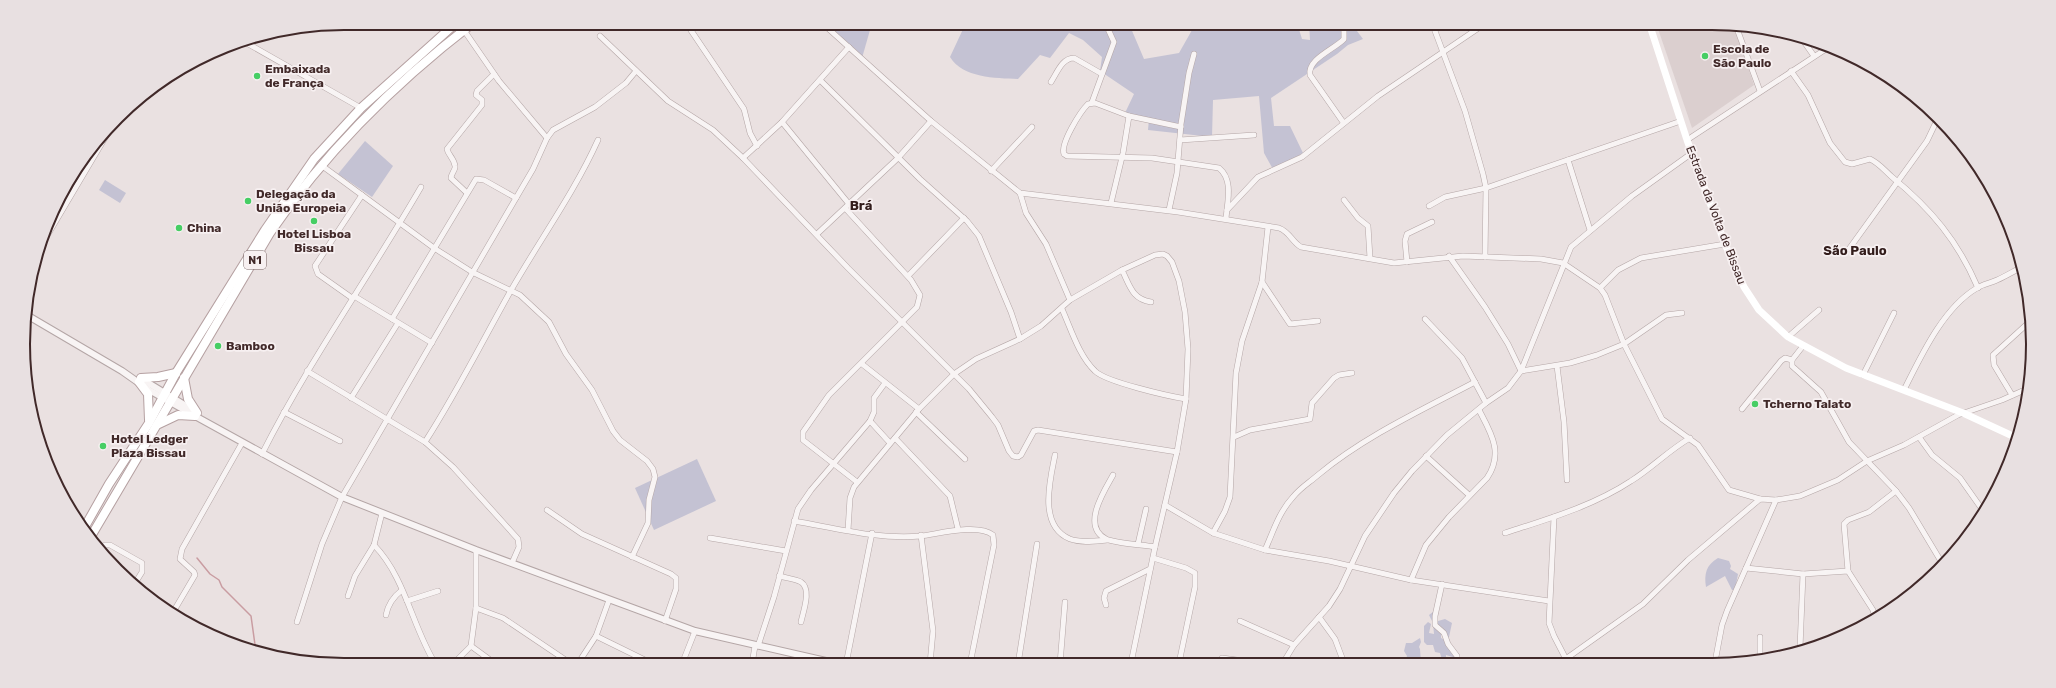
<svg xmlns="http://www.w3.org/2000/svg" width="2056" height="688" viewBox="0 0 2056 688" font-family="Rubik,sans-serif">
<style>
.built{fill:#dbcfcf}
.green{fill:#c4c2d3}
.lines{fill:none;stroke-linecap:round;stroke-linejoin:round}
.stream{stroke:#c99ca1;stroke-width:1.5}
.minor-casing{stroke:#b4a6a6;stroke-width:6}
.tertiary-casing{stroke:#b4a6a6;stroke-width:8}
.primary-casing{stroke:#b5a0a1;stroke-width:10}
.minor{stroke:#f8f4f4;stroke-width:5}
.tertiary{stroke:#f8f4f4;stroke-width:6}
.secondary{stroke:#fff;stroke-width:7}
.primary{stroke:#fff;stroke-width:8}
.poi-dot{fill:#46ce64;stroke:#f7f0f1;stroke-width:1.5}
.labels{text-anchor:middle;stroke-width:3.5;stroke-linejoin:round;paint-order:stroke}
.shield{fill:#f7f0f1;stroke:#786565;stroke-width:1}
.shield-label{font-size:11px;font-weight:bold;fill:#412929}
.poi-label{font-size:12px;font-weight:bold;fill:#412929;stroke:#f7f0f1;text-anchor:start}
.street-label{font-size:12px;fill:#412929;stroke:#f7f0f1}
.neighbourhood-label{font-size:13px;font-weight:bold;fill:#321c1b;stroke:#f7f0f1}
.rim{fill:none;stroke:#412929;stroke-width:2}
</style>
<rect width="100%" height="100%" fill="#eae1e1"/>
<!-- built -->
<path class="built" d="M 1656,23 L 1712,23 L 1734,26 L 1754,85 L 1692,128 Z"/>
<!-- green -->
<g class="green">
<path d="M 822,23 L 872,23 L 862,58 Z"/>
<path d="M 969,23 L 1131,23 L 1130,26 L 1144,59 L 1179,53 L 1196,23 L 1297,23 L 1302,39 L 1310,40 L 1309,23 L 1351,23 L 1363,39 L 1348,45 L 1337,54 L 1271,98 L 1274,126 L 1290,126 L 1303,153 L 1274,171 L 1264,153 L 1259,96 L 1213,100 L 1212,137 L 1148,130 L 1149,119 L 1125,113 L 1134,94 L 1100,71 L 1102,57 L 1083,40 L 1069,33 L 1050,58 L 1040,55 L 1018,79 C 995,78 963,78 950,57 L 964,27 Z"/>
<path d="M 365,141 L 393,166 L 372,197 L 338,174 Z"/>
<path d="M 105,180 L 126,193 L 120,203 L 99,190 Z"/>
<path d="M 697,459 L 716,501 L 654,530 L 635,488 Z"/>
<path d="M 1718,558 L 1729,561 L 1731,566 L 1730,569 L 1738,574 L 1735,590 L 1732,590 L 1725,576 L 1706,587 C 1704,574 1706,565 1718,558 Z"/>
<path d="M 1433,612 L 1437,614 L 1438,621 L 1445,619 L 1452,623 L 1449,637 L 1447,637 L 1447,633 L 1444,632 L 1441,634 L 1441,638 L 1447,641 L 1456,658 L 1446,655 L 1446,663 L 1443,663 L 1440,653 L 1435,652 L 1433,645 L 1427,645 L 1424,642 L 1424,626 L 1428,622 L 1431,624 L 1429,633 L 1434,634 L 1433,623 L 1429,615 Z"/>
<path d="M 1420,638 L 1421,642 L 1419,647 L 1420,649 L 1421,663 L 1405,661 L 1407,656 L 1404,651 L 1406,643 L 1412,643 Z"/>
</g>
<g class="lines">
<!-- stream -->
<path class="stream" d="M 197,558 L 210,574 L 219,580 L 222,587 L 251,616 L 256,652"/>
<!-- minor casing -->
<g class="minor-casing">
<g id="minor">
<path d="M 459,23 L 499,81 L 547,138"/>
<path d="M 686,23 L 744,109 L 750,133 L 757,146"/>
<path d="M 822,23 L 931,121 L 1020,193 L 1178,212 L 1279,228 C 1290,232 1292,242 1301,247 L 1394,263 L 1463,256 L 1541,259 L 1563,263 L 1600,288 L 1605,295 L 1624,344 L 1662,419 L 1698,445 L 1729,490 L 1760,499"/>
<path d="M 1340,23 L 1344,31 L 1344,39 C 1335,49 1307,59 1310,75 L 1343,122"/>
<path d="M 1432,23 L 1465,111 L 1483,174 L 1486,188 L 1485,257"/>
<path d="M 1736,26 L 1760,91"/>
<path d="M 600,36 L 668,101 L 713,130 L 743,158 L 782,122 L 849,47"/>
<path d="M 1800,36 L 1814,56"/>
<path d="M 243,41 L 361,108"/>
<path d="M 1791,71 L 1808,95 L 1830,143 L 1845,162 L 1852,164 L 1870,159 C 1879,163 1885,171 1892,177 C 1931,209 1958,241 1978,288"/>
<path d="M 820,80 L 920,179 L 967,221 L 979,236 L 1011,312 L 1020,339"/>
<path d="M 1051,82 C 1057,73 1062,58 1074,58 L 1102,74"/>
<path d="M 1092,102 L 1114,42 L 1108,29 L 1095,23"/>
<path d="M 1129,116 L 1095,103 L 1088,104 C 1080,112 1060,144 1064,154 L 1067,156 L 1152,158 L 1219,168 C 1234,180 1227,203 1226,219"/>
<path d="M 782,122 L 849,204"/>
<path d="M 1180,140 L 1254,135"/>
<path d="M 1687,140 L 1829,47"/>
<path d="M 743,158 L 848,268 L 969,389 L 992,417 L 998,425 L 1009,451 L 1013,456 L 1018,457 L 1021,455 L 1034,431 L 1038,430 L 1177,452"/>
<path d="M 1568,160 L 1590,230"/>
<path d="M 321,165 L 434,248 L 472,272 L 520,295 L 549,322 L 566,354 L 592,390 L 613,431 L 620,440 L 647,461 L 653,469 L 655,477 L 649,500 L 648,523 L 632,557"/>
<path d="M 991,171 L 1032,127"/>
<path d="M 467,193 L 451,178 C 451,174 456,169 455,166 C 454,158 448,155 447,149 L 482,105 L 482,100 L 476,95 L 477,91 L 494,74"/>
<path d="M 1020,193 L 1026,213 L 1046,244 L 1070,300"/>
<path d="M 1344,200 L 1358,218 L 1368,226 L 1370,258"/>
<path d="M 1111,203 L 1123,153 L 1129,116 L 1181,127"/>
<path d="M 1429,206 L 1445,197 L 1486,188 L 1681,121"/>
<path d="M 845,208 L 911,280 L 920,295 L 917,307 L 829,395 L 803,432 L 803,440 L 857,482"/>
<path d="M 1169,210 L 1177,173 L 1181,124 L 1189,73 L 1194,54"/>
<path d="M 1227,210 L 1258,177 L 1302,157 L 1378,96 L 1486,23"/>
<path d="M 817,234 L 898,158 L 931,121"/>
<path d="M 44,241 L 115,121"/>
<path d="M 1849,249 L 1927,141 L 1938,118"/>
<path d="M 1449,256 L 1485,307 L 1508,344 L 1521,371 L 1570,363 L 1597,355 L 1624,344 L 1666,315 L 1682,313"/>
<path d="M 1407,262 L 1405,241 L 1407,234 L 1432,222"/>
<path d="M 1122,270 C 1130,286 1132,299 1151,302"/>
<path d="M 908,276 L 964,218"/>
<path d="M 1262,282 L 1290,324 L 1318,321"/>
<path d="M 1600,288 L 1618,270 L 1641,258 L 1725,244"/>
<path d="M 354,296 L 432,343"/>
<path d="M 352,298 L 318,274 L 315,266 L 362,195"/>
<path d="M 1062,309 C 1071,329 1079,356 1095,371 C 1106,382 1168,396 1186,399"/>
<path d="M 392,319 L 476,179 L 484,180 L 516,198"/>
<path d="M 1425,319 L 1462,358 L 1486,403"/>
<path d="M 1788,337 L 1819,310"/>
<path d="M 1803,346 L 1792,360 L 1792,366 L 1821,392 L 1849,442 L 1896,491 L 1909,508 L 1942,563"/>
<path d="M 862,364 L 919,409"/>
<path d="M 1557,366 L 1564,422 L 1567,480"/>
<path d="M 307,371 L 425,442 L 453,467 L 518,539 L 519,547 L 512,563"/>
<path d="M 1863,375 L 1894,313"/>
<path d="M 1904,390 C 1921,356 1943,308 1977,288 C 1983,284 1991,283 1997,280 C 2006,276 2014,271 2022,267"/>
<path d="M 2012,395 L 1994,365 L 1993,355 L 2026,325"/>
<path d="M 351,398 L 398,323"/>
<path d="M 1742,409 L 1781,361 L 1785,358 L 1792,360"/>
<path d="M 284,412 L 340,441"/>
<path d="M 916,412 L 965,459"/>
<path d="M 870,421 L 890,443"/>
<path d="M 1234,437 L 1250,430 L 1310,419 L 1312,403 L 1334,378 L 1339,375 L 1352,373"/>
<path d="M 1919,437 L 1932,455 L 1960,478 L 1984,512"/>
<path d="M 895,438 L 950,496 L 958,529"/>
<path d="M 425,442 C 456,394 482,342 510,292 C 539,241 574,193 598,140"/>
<path d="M 262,454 C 309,361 369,277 421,187"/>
<path d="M 1055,455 C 1050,480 1038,526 1070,539 C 1081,543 1095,541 1107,540"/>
<path d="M 1426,456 L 1469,495"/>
<path d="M 1113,475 C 1104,491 1081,526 1106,539 C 1114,543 1143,545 1155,547"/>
<path d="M 1165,505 L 1213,533 L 1265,550 L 1329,561 L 1411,580 L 1549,601"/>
<path d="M 547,510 L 582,534 L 671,574 L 676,578 L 676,589 L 665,621"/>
<path d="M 1554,517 L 1549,623 L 1554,636 L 1568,663"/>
<path d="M 794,521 C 835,528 879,540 921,536 C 938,534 978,523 993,535 L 994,545 L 970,664"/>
<path d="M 848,530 L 850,498 L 854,487 L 919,409 L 954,374 L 976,359 L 1020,339 L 1041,326 L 1070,300 L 1122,270 L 1155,255 L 1163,254 L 1167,256 L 1172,262 L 1179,281 L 1185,312 L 1188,349 L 1186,399 L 1177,452 L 1155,547 L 1131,663"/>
<path d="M 1213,533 L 1225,511 L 1230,497 L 1236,373 L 1242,341 L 1262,282 L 1268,227"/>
<path d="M 1505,533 C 1548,519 1593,506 1631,481 C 1652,468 1669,450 1690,438"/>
<path d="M 921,535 L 933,631 L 930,664"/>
<path d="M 710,538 L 786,551"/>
<path d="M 1138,544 L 1146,509"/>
<path d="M 374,545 C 406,578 412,627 436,665"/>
<path d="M 1265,550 C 1273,532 1279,512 1293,497 C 1300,488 1310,482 1318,475 C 1365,436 1422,410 1475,382"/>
<path d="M 101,552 L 105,545 L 110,545 L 142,563 L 142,572 L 134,585"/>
<path d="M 1153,558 L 1186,568 L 1195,573 L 1195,587 L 1179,663"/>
<path d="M 1746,568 L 1803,574 L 1848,571 L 1873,610 L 1875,618"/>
<path d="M 1848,571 L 1844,524 L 1848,520 L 1869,512 L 1896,491"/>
<path d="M 779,576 C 786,578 796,579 801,582 C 812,589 803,612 801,622"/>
<path d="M 1411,580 L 1426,545 L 1449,517 L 1487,478 C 1504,453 1491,433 1479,410"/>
<path d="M 1442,584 L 1435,616 L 1435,625 L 1444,633 L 1448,644 L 1457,656 L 1457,663"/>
<path d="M 348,596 L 355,576 L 374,545 L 382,513"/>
<path d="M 407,601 L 438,591"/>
<path d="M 1106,605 L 1104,598 L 1106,591 L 1150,569"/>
<path d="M 476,608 L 503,618 L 573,665"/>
<path d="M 172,614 L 195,575 L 194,572 L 180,559 L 182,549 L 242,443"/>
<path d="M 386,615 C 388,604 393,597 402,590"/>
<path d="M 1319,617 L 1335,639 L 1344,663"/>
<path d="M 1240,621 L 1294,645"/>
<path d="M 297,622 L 322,544 L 342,497 L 516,198 L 533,169 L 547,138 L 553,130 L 595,107 L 626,83 L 636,71"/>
<path d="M 596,636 L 653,664"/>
<path d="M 471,646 L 497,665"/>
<path d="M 758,646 L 774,597 L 798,509 L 811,490 L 870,421 L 874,412 L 874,398 L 885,383"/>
<path d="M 1800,648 L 1803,574"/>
<path d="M 1222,658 L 1259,663"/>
<path d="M 1760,660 L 1760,637"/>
<path d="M 1715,662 L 1722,625 L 1727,611 L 1776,500 L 1800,496 L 1838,480 L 1867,461 L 1904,445 L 1958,415 L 2002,400 L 2029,388"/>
<path d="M 1283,663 L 1294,645 L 1329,606 L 1340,589 L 1365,536 L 1394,493 L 1412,471 L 1447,435 L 1486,403 L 1508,388 L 1521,371 L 1571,247 L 1632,196 L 1692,153"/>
<path d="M 1560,663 L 1643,604 L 1688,560 L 1760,499 L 1776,500"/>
<path d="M 682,664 L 695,631"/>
<path d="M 752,664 L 755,646"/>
<path d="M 846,664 L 872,533"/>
<path d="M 1018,664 L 1037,544"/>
<path d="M 1060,664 L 1065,602"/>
<path d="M 452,665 L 471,646 L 476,608 L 476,550"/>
<path d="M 577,665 L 596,636 L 609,600"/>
</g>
</g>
<!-- tertiary casing -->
<g class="tertiary-casing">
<g id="tertiary">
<path d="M 25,314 L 122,371 L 149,390 L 195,416 L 342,497 L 476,550 L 695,631 L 839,664"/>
<path d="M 140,378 L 196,412"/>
</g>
</g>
<!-- primary casing -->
<g class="primary-casing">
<g id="primary">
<path d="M 141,378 L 158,377 L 176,373"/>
<path d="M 184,378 L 188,399 L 197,413"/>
<path d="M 139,382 L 148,394 L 149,420"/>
<path d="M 159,424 L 178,415 L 195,416"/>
<path d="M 83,530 L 109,484 L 149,423 L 176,373 L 265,230 L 314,159 L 361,108 L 456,23"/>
<path d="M 90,538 L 270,233 C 325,152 395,83 473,23"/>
</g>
</g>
<!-- minor -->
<use href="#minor" class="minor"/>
<!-- tertiary -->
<use href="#tertiary" class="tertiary"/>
<!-- secondary -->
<path class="secondary" d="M 1649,23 L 1687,140 L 1725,244 L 1744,287 L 1759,310 L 1788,337 L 1846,368 L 1963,413 L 2017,438"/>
<!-- primary -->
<use href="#primary" class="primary"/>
</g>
<!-- markers -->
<g class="poi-dot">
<circle cx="1705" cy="56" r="4"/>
<circle cx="257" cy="76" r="4"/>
<circle cx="248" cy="201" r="4"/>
<circle cx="314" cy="221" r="4"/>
<circle cx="179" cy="228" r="4"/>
<circle cx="218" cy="346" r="4"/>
<circle cx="1755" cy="404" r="4"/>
<circle cx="103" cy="446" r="4"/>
</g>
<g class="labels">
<!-- shield labels -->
<rect class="shield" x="244" y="251" width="22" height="18" rx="3"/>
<g class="shield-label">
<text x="255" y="264">N1</text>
</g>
<!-- poi labels -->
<g class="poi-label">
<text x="1713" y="53">Escola de<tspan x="1713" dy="14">São Paulo</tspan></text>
<text x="265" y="73">Embaixada<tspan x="265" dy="14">de França</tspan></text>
<text x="256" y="198">Delegação da<tspan x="256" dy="14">União Europeia</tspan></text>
<text x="187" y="232">China</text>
<text x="314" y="238" text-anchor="middle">Hotel Lisboa<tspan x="314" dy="14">Bissau</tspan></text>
<text x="226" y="350">Bamboo</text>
<text x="1763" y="408">Tcherno Talato</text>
<text x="111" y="443">Hotel Ledger<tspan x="111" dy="14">Plaza Bissau</tspan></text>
</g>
<!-- street labels -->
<g class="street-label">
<text transform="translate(1716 215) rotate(69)" y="4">Estrada da Volta de Bissau</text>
</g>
<!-- neighbourhood labels -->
<g class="neighbourhood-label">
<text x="861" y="210">Brá</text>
<text x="1855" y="255">São Paulo</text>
</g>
</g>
<!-- crop -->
<path d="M0 0H2056V688H0ZM344 30H1712A314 314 0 0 1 2026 344V344A314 314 0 0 1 1712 658H344A314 314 0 0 1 30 344V344A314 314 0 0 1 344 30Z" fill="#e8e0e1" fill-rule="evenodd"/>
<path class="rim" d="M344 30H1712A314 314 0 0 1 2026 344V344A314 314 0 0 1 1712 658H344A314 314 0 0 1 30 344V344A314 314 0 0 1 344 30Z"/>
</svg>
